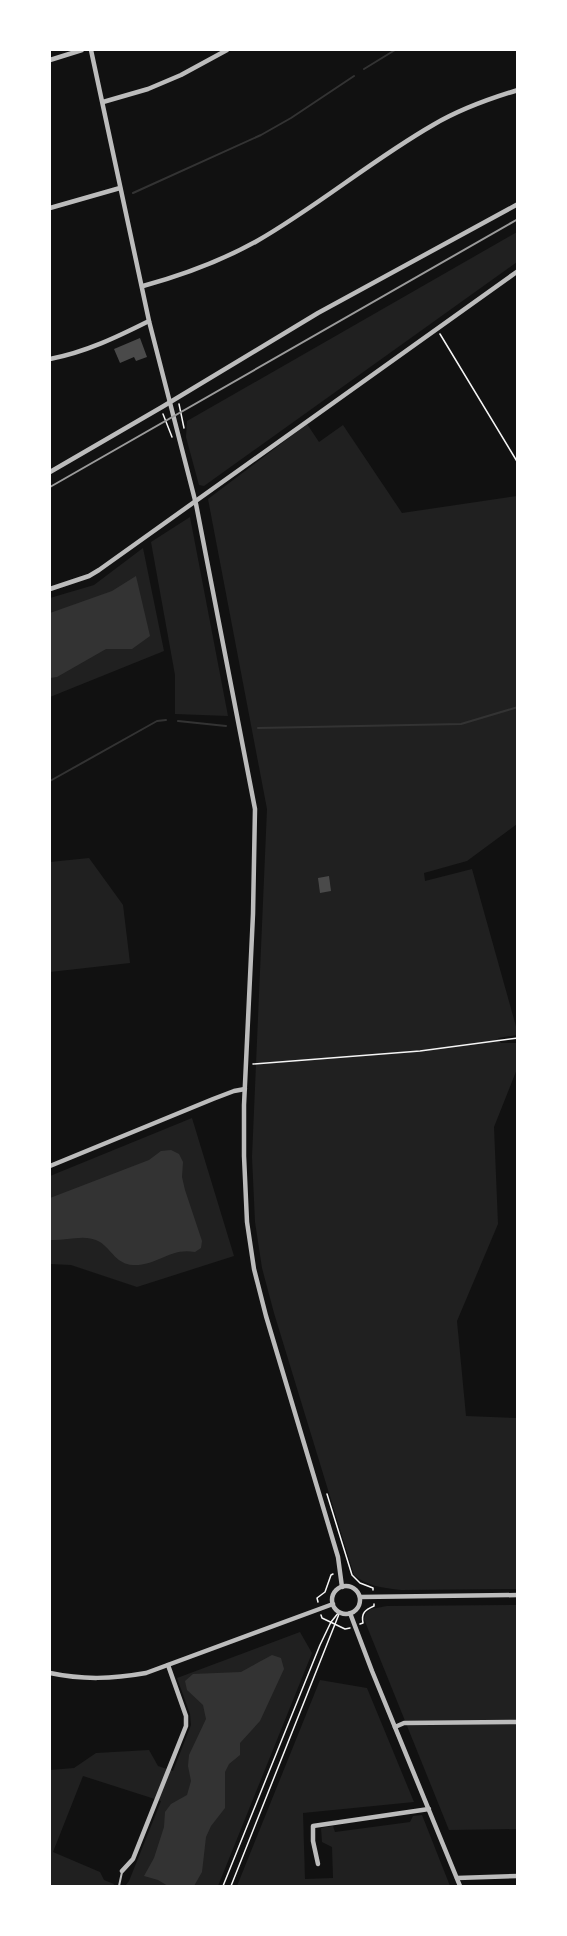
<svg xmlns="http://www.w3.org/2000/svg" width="567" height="1936" viewBox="0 0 567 1936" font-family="Lato,sans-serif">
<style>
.green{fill:#202020}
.water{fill:#333}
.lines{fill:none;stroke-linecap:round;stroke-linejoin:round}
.stream{stroke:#333;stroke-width:2}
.building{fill:#4a4a4a}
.path{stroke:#f5f5f5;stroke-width:1.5}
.service{stroke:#bcbcbc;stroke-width:2}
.minor{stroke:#bcbcbc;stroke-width:4.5}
.rail{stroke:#9a9a9a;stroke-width:2}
</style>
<rect width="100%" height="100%" fill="#111"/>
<!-- green -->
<g class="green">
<path d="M 517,232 L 517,262 L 204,486 L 199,485 L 186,437 L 187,421 Z"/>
<path d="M 307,424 L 319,442 L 343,425 L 402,513 L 517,496 L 517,824 L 467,861 L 424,873 L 425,881 L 472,869 L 517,1030 L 517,1035 L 498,1038 L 501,1043 L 518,1043 L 517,1069 L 494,1127 L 498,1224 L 457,1321 L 466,1416 L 517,1418 L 517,1589 L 401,1590 C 383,1588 367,1586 354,1575 L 274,1313 L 262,1268 L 255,1222 L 252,1157 L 267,809 L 208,499 Z"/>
<path d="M 190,517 L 228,716 L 175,714 L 175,675 L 151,542 Z"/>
<path d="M 143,548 L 164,651 L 50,697 L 50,598 L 94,585 Z"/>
<path d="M 89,858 L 123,905 L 130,963 L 50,972 L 50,862 Z"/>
<path d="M 192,1118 L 234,1256 L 137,1287 L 71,1265 L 50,1264 L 50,1176 Z"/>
<path d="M 517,1605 L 517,1829 L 449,1830 L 364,1619 L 366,1613 L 371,1609 L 387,1606 Z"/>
<path d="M 300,1632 L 312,1653 L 218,1886 L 125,1886 L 129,1881 L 161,1801 L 83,1776 L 53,1852 L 100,1872 L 104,1880 L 114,1884 L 113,1886 L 50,1886 L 50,1770 L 74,1768 L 96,1753 L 149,1750 L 158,1766 L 173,1771 L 191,1725 L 190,1714 L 177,1678 Z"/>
<path d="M 320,1680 L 367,1688 L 414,1802 L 303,1813 L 305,1879 L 333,1878 L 332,1847 L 322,1842 L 321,1828 L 333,1826 L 335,1832 L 410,1822 L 413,1816 L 422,1815 L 450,1886 L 237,1886 Z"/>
</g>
<!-- water -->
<g class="water">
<path d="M 136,576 L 150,636 L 132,649 L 106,649 L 57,677 L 50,678 L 50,613 L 112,591 Z"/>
<path d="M 171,1150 L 179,1154 L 183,1162 L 182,1177 L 185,1190 L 202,1241 L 201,1248 L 195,1252 C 170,1247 157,1266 133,1265 C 116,1264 112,1250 100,1242 C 86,1233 65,1241 50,1240 L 50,1198 L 149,1160 L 161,1151 Z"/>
<path d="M 272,1655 L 281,1658 L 284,1669 L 260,1721 L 240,1743 L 240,1755 L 229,1764 L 225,1772 L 225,1808 L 211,1826 L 206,1837 L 202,1872 L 194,1886 L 168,1886 L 158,1880 L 144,1876 L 154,1858 L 164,1827 L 165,1812 L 171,1804 L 187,1795 L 191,1781 L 188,1766 L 189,1755 L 206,1719 L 203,1705 L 187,1690 L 185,1681 L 193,1674 L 241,1672 Z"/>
</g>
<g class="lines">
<!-- stream -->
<g class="stream">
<path d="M 364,69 L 395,50"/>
<path d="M 133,193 L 261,135 L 291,118 L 354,76"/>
<path d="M 178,721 L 226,726"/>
<path d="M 258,728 L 461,724 L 518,707"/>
<path d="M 50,781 L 157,721 L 166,720"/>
</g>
</g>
<!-- building -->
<g class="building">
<path d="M 140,338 L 147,357 L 136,361 L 134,357 L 120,363 L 114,349 Z"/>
<path d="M 329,876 L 331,891 L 320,893 L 318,878 Z"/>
</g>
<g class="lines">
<!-- path -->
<g class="path">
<path d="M 440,334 L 518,463"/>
<path d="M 179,404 L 184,428"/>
<path d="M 163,414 L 172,437"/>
<path d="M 253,1064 L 420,1051 L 518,1038"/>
<path d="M 327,1494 L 352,1575 L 360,1583 L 373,1588 L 373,1590"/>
<path d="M 318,1602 L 317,1598 L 325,1592 L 331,1575 L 333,1574"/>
<path d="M 321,1615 L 322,1618 L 345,1629 L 350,1628"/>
<path d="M 360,1624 L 363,1623 C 361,1613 365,1610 374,1606 L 374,1604"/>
<path d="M 223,1886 L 320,1645 L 331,1622 L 339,1612"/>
<path d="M 231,1886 L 339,1614"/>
</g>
<!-- service -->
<path class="service" d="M 119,1886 L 122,1872"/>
<!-- minor -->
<g class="minor">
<path d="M 91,50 L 149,321 L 196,504 L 255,809 L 253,914 L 244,1105 L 244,1156 L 247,1222 L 254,1269 L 266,1316 L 338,1557 L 342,1587"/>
<path d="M 50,60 L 82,50"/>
<path d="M 103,102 L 148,89 L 181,75 L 227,50"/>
<path d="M 50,208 L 120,188"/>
<path d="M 143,286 C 183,275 221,261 257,241 C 318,206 372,160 433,125 C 460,109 488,99 518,90"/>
<path d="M 50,359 C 86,352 117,337 149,321"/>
<path d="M 50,472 L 162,407 L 318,313 L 518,204"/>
<path d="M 50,589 L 89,576 L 99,570 L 518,271"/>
<path d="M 50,1166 L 213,1099 L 234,1091 L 245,1089"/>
<circle cx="346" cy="1600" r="14"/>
<path d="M 360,1597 L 518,1595"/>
<path d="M 350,1613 L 372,1671 L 460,1886"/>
<path d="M 50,1673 C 83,1680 112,1679 146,1673 L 333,1604"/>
<path d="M 395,1727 L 404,1723 L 518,1722"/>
<path d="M 318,1864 L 313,1841 L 313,1826 L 429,1809"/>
<path d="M 122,1871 L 133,1859 L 186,1726 L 186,1716 L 168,1665"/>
<path d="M 457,1878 L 518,1876"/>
</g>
<!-- rail -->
<path class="rail" d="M 50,487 L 518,219"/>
</g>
<!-- border -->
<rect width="567" height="1936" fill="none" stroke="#ffffff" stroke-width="102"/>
</svg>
